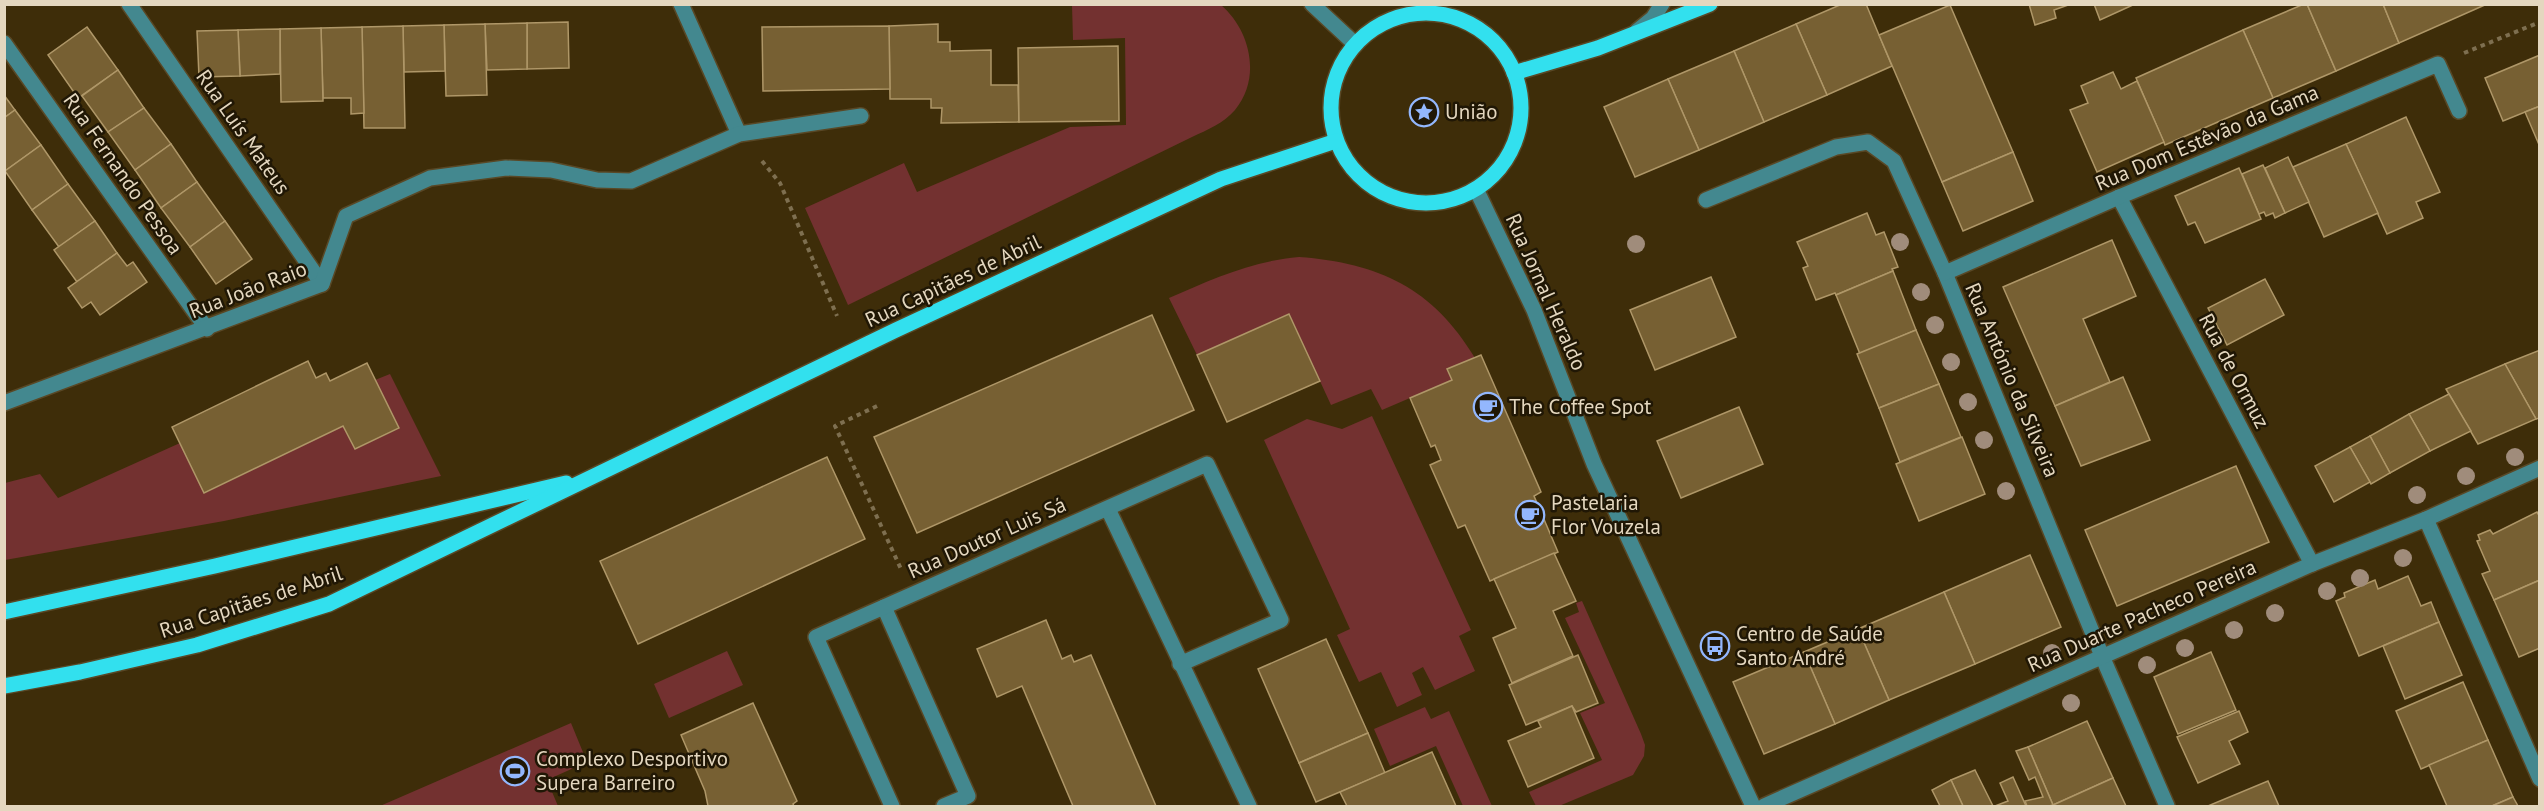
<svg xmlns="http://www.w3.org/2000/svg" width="2544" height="811" viewBox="0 0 2544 811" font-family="'PT Sans',sans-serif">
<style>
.green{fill:#733130}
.building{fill:#776033;stroke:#af9768;stroke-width:1.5}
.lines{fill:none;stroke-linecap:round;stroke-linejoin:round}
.minor-casing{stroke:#594826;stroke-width:18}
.major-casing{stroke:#594826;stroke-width:18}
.path{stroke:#7e6f50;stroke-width:4;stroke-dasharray:4.5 4.5;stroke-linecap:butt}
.minor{stroke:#43888f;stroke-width:15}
.major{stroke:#32e0ee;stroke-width:15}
.tree{fill:#a08c7b}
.labels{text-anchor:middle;stroke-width:5;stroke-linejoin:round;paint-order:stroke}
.poi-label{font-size:21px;fill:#e4d7bf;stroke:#201705;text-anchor:start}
.street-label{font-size:21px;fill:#e4d7bf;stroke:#201705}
</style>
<rect width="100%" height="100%" fill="#3e2d09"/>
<!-- green -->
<g class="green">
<path d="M 1072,5 L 1221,5 C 1250,30 1262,77 1235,110 C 1224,123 1207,130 1192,137 L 848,305 L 805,208 L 904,163 L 917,192 L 1070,127 L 1126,125 L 1125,38 L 1073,40 Z"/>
<path d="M 1299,257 C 1379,263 1433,288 1475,358 L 1448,369 L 1452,380 L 1382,410 L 1371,389 L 1331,405 L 1289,314 L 1197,355 L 1169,298 C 1212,279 1252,261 1299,257 Z"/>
<path d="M 390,374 L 441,476 L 224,521 L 5,560 L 5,483 L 40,474 L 58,498 L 180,443 L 205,493 L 343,426 L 355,449 L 398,429 L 375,380 Z"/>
<path d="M 1372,416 L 1471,630 L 1459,636 L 1475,671 L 1435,690 L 1423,667 L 1412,673 L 1422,695 L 1397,707 L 1381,672 L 1359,682 L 1337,635 L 1350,629 L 1264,440 L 1307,419 L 1342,429 Z"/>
<path d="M 1582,601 L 1641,734 L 1645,745 L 1644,756 L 1633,775 L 1559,806 L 1536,806 L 1529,792 L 1602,760 L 1580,713 L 1605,703 L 1565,618 L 1579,612 L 1576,603 Z"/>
<path d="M 727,651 L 743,685 L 669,718 L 654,684 Z"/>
<path d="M 1425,707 L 1431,719 L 1449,711 L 1492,806 L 1463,806 L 1436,746 L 1390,766 L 1374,729 Z"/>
<path d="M 571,723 L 587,762 L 547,780 L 558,806 L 380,806 Z"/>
</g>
<!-- building -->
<g class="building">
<path d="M 1842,4 L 1866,4 L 1892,66 L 1827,95 L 1796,24 Z"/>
<path d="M 2029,4 L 2071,4 L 2054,10 L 2056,18 L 2035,25 Z"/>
<path d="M 2094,4 L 2135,4 L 2100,20 Z"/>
<path d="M 2304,4 L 2307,4 L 2336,71 L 2273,98 L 2243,30 Z"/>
<path d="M 2307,4 L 2383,4 L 2399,43 L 2336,71 Z"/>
<path d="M 2383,4 L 2487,4 L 2399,43 Z"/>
<path d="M 1950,5 L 2013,152 L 1942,182 L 1879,35 Z"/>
<path d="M 568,22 L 569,68 L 527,69 L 527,23 Z"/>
<path d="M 527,23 L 527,69 L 487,70 L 485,24 Z"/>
<path d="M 485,24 L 487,95 L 446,96 L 444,25 Z"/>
<path d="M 938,24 L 938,42 L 950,42 L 950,51 L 991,50 L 991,85 L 1018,85 L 1019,122 L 941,123 L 942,108 L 931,108 L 931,99 L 890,99 L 889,26 Z"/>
<path d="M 1796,24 L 1827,95 L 1764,122 L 1734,51 Z"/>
<path d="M 444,25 L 445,71 L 404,72 L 403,26 Z"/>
<path d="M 403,26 L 405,128 L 364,128 L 362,27 Z"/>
<path d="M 889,26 L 890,89 L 763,91 L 762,27 Z"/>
<path d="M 87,27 L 118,70 L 78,98 L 48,55 Z"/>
<path d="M 362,27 L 364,113 L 351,114 L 351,98 L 323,98 L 321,28 Z"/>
<path d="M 321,28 L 323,101 L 281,102 L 280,29 Z"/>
<path d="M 280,29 L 280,74 L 240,76 L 238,30 Z"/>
<path d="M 238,30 L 240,76 L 199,77 L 197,31 Z"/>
<path d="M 2243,30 L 2273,98 L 2165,145 L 2136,78 Z"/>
<path d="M 1118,46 L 1119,121 L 1019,122 L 1018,48 Z"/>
<path d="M 1734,51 L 1764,122 L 1699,150 L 1668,79 Z"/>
<path d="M 2540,55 L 2540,106 L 2503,121 L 2485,78 Z"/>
<path d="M 118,70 L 144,108 L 108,132 L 82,96 Z"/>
<path d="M 2113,72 L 2121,89 L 2137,81 L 2164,142 L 2097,172 L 2070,110 L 2088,103 L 2081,86 Z"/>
<path d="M 1668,79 L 1699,150 L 1635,177 L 1604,107 Z"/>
<path d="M 4,95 L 15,110 L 4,118 Z"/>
<path d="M 2540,106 L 2540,147 L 2525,112 Z"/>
<path d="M 144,108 L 171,144 L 135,170 L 108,132 Z"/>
<path d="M 15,110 L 41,145 L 5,171 L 4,118 Z"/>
<path d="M 2406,117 L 2440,192 L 2416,202 L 2423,218 L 2387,234 L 2346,144 Z"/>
<path d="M 171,144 L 197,182 L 161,208 L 135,170 Z"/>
<path d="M 2346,144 L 2378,213 L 2324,237 L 2293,167 Z"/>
<path d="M 41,145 L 68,184 L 32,210 L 5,171 Z"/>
<path d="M 2013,152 L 2033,201 L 1963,231 L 1942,182 Z"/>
<path d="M 2288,157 L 2309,202 L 2285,213 L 2265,168 Z"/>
<path d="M 2263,165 L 2285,213 L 2275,218 L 2273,213 L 2266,216 L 2264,212 L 2259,214 L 2242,174 Z"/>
<path d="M 2239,168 L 2261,219 L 2205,243 L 2195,222 L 2188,225 L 2175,196 Z"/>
<path d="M 197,182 L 225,221 L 190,247 L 161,208 Z"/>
<path d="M 68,184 L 95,221 L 59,247 L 32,210 Z"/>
<path d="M 1867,213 L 1876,235 L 1884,232 L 1898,267 L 1892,269 L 1893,271 L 1836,295 L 1835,293 L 1816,300 L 1803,268 L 1808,266 L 1797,242 Z"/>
<path d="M 95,221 L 117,253 L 77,282 L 54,250 Z"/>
<path d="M 225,221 L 252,259 L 216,284 L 190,247 Z"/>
<path d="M 2112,240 L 2136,296 L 2083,319 L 2110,382 L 2055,406 L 2003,287 Z"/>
<path d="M 117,253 L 127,266 L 133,262 L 147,282 L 100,315 L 91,302 L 82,308 L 68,288 Z"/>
<path d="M 1893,271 L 1916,330 L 1860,354 L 1836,295 Z"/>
<path d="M 1711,277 L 1736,337 L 1655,370 L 1630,310 Z"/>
<path d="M 2265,279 L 2284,315 L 2227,345 L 2208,308 Z"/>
<path d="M 1289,314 L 1320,381 L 1227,422 L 1197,355 Z"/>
<path d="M 1152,315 L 1194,410 L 917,533 L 874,437 Z"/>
<path d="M 1916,330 L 1939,384 L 1879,408 L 1857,354 Z"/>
<path d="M 2540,350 L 2540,418 L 2536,419 L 2505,364 Z"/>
<path d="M 1481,355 L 1541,492 L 1534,496 L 1558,552 L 1490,581 L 1465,525 L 1458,528 L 1430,465 L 1441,460 L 1435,445 L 1431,447 L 1410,398 L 1452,380 L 1447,369 Z"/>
<path d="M 308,361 L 316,378 L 326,373 L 330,381 L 367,363 L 399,428 L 355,449 L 343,426 L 204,493 L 172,427 Z"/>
<path d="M 2505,364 L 2536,419 L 2478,444 L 2446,389 Z"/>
<path d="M 2123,377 L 2150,440 L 2081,466 L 2055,406 Z"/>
<path d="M 1939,384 L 1961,437 L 1900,462 L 1879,408 Z"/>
<path d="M 2449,394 L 2471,431 L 2430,451 L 2409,414 Z"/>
<path d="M 1739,407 L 1763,464 L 1681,498 L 1657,441 Z"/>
<path d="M 2409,414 L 2430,451 L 2390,473 L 2370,436 Z"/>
<path d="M 2370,436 L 2390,473 L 2371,484 L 2350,447 Z"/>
<path d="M 1962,437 L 1985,494 L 1919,521 L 1896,464 Z"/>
<path d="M 2350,447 L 2370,482 L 2334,502 L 2315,466 Z"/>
<path d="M 827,457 L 865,539 L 638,644 L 600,561 Z"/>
<path d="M 2236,466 L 2269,542 L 2117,606 L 2085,530 Z"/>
<path d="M 2537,512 L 2540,517 L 2540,580 L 2494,600 L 2482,574 L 2490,571 L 2477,541 L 2480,540 L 2478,535 L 2490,530 L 2493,534 Z"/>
<path d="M 1554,553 L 1576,601 L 1553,611 L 1573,656 L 1512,683 L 1493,638 L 1516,628 L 1494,579 Z"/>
<path d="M 2030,555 L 2061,627 L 1975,664 L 1944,592 Z"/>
<path d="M 2408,576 L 2421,606 L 2431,602 L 2439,622 L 2359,656 L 2336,601 L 2345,597 L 2344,593 L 2375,580 L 2378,589 Z"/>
<path d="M 2540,580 L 2540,648 L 2519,657 L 2494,600 Z"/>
<path d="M 1944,592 L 1975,664 L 1889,700 L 1858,629 Z"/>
<path d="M 1046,620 L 1062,659 L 1071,655 L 1074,662 L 1091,655 L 1156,806 L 1073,806 L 1022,686 L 997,697 L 977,649 Z"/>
<path d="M 2439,622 L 2462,675 L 2405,699 L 2383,646 Z"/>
<path d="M 1858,629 L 1889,700 L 1835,724 L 1804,652 Z"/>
<path d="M 1326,639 L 1368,733 L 1299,763 L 1258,669 Z"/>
<path d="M 1804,652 L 1835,724 L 1764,754 L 1733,682 Z"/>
<path d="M 2211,652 L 2236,710 L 2178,734 L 2154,677 Z"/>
<path d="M 1578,655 L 1598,703 L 1576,712 L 1572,706 L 1526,725 L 1509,685 Z"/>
<path d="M 2463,682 L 2488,740 L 2421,769 L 2396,711 Z"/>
<path d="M 753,703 L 797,801 L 793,804 L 794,806 L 708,806 L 705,791 L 681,735 Z"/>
<path d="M 1572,706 L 1594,758 L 1528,787 L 1508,741 L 1541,727 L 1538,721 Z"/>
<path d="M 2239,711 L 2248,732 L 2229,741 L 2240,764 L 2198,783 L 2177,737 Z"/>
<path d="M 2087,721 L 2113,778 L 2053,805 L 2028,747 Z"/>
<path d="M 1368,733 L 1385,773 L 1316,802 L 1299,763 Z"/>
<path d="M 2488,740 L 2513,797 L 2492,806 L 2447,806 L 2429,765 Z"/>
<path d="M 2028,747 L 2053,805 L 2049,806 L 2027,806 L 2025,801 L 2043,797 L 2035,777 L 2029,780 L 2016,751 Z"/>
<path d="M 1432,752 L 1456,806 L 1347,806 L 1340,792 Z"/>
<path d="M 1975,770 L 1993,806 L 1963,806 L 1951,780 Z"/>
<path d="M 2013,777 L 2026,806 L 1995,806 L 2008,801 L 2000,783 Z"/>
<path d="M 2113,778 L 2126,806 L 2054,806 L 2053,805 Z"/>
<path d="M 1951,780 L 1963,806 L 1940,806 L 1932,790 Z"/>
<path d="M 2268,781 L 2279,806 L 2207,806 L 2208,806 Z"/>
<path d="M 2513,797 L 2518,806 L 2492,806 Z"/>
</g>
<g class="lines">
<!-- minor casing -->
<g class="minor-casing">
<g id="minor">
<path d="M 129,4 L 322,284"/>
<path d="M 681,4 L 739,134"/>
<path d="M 1312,4 L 1355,44"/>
<path d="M 1637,31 L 1653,18 L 1662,4"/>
<path d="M 4,43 L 207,329"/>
<path d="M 1476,189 L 1534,310 L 1594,464 L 1753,806"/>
<path d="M 2119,197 L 2312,564"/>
<path d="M 1706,200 L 1836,147 L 1868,142 L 1894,161 L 1945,273 L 2102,656 L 2167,806"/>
<path d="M 1945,273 L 2119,197 L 2438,64 L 2459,111"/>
<path d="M 4,403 L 322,284 L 346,216 L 430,178 L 506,168 L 551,170 L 597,180 L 631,181 L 739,134 L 861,116"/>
<path d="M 1108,509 L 1249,806"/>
<path d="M 2426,519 L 2540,779"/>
<path d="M 884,607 L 968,796 L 944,806"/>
<path d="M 892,806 L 816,637 L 1207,464 L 1281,620 L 1180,664"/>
<path d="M 1764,806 L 2312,564 L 2426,519 L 2540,468"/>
</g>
</g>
<!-- major casing -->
<g class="major-casing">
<g id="major">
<circle cx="1426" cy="108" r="95"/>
<path d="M 1514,73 L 1598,48 L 1710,4"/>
<path d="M 4,612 L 215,566 L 566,483"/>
<path d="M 4,686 L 80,672 L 197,645 L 329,604 L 896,330 L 1221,179 L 1336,141"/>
</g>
</g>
<!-- path -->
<g class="path">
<path d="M 2464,53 L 2540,22"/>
<path d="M 762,161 L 780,183 L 837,316"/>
<path d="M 877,406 L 835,426 L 901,569"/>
</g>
<!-- minor -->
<use href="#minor" class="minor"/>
<!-- major -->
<use href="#major" class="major"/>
</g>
<!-- trees -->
<g class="tree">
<circle cx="1900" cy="242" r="9"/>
<circle cx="1636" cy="244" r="9"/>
<circle cx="1921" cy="292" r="9"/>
<circle cx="1935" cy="325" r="9"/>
<circle cx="1951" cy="362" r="9"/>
<circle cx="1968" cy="402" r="9"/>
<circle cx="1984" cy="440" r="9"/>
<circle cx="2515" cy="457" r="9"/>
<circle cx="2466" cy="476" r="9"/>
<circle cx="2006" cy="491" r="9"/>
<circle cx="2417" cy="495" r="9"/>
<circle cx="2403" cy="558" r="9"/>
<circle cx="2360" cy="578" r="9"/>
<circle cx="2327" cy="591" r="9"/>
<circle cx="2275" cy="613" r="9"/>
<circle cx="2234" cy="630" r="9"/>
<circle cx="2185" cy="648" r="9"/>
<circle cx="2052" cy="653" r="9"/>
<circle cx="2147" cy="665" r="9"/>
<circle cx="2071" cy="703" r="9"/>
</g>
<!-- icons -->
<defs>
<g id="sight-ring" transform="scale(1.5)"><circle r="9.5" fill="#201705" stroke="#93b7fd" stroke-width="1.5"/><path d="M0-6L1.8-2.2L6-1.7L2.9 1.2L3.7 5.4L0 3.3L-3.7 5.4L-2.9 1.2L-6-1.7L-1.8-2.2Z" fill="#93b7fd"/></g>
<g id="cafe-ring" transform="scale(1.5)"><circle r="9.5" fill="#201705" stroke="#93b7fd" stroke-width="1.5"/><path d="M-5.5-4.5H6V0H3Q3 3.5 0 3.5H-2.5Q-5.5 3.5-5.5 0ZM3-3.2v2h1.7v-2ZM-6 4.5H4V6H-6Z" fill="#93b7fd"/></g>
<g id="bus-ring" transform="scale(1.5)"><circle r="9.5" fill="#201705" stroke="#93b7fd" stroke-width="1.5"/><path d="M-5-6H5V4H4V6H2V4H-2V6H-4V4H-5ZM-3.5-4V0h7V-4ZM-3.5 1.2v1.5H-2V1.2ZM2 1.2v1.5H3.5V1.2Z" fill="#93b7fd"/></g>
<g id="stadium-ring" transform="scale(1.5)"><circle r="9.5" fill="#201705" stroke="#93b7fd" stroke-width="1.5"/><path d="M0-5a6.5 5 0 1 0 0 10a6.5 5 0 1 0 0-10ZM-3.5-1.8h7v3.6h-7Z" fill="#93b7fd"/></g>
</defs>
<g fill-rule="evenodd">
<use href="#sight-ring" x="1424" y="112"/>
<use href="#cafe-ring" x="1488" y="407"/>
<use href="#cafe-ring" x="1530" y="515"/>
<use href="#bus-ring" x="1715" y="646"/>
<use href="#stadium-ring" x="515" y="771"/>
</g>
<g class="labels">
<!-- poi labels -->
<g class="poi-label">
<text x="1445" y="119">União</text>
<text x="1509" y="414">The Coffee Spot</text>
<text x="1551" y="510">Pastelaria<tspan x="1551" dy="24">Flor Vouzela</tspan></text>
<text x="1736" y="641">Centro de Saúde<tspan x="1736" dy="24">Santo André</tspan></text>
<text x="536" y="766">Complexo Desportivo<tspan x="536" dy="24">Supera Barreiro</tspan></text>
</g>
<!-- street labels -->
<g class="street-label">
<text transform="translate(243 132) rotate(55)" y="7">Rua Luís Mateus</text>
<text transform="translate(2207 138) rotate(-23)" y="7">Rua Dom Estêvão da Gama</text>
<text transform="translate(123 174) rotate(55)" y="7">Rua Fernando Pessoa</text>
<text transform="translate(953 281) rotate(-25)" y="7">Rua Capitães de Abril</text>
<text transform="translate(248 290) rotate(-21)" y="7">Rua João Raio</text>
<text transform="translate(1546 292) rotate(66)" y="7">Rua Jornal Heraldo</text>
<text transform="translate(2234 371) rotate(62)" y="7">Rua de Ormuz</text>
<text transform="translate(2012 380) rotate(67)" y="7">Rua António da Silveira</text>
<text transform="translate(987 538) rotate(-24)" y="7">Rua Doutor Luis Sá</text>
<text transform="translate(251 602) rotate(-18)" y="7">Rua Capitães de Abril</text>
<text transform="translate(2142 616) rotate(-24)" y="7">Rua Duarte Pacheco Pereira</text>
</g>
</g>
<!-- border -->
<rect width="2544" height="811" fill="none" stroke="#e4d7bf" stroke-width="12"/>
</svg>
